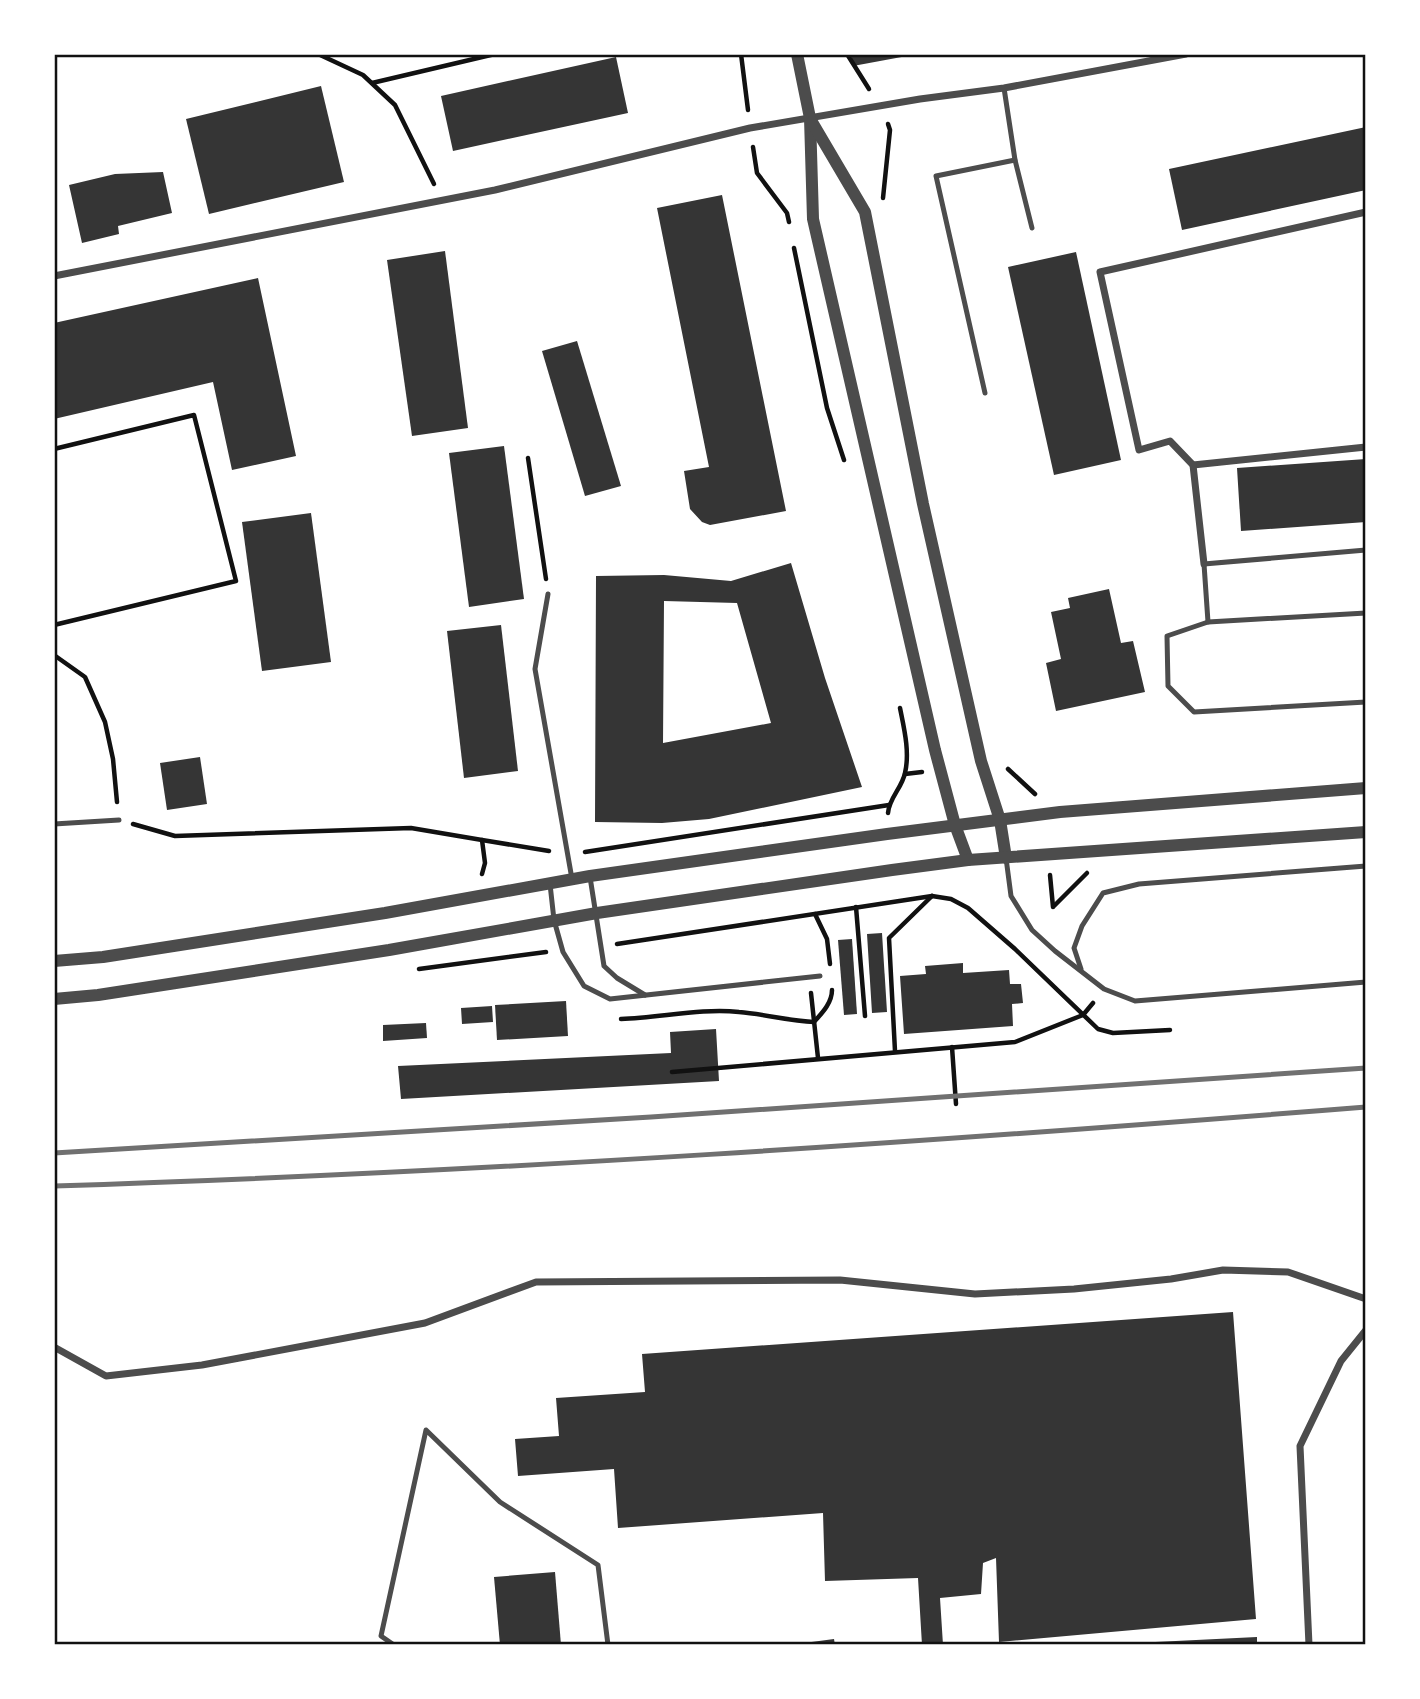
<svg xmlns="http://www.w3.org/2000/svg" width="1420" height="1699" viewBox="0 0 1420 1699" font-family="'Source Sans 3',sans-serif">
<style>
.building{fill:#353535;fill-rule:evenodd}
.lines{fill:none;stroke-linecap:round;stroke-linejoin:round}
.path{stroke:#111;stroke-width:4.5}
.service{stroke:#4c4c4c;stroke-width:5}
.minor{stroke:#4c4c4c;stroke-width:7}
.tertiary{stroke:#4c4c4c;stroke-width:12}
.rail{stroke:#707070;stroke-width:5}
.neatline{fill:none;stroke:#111;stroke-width:2.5}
</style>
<rect width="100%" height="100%" fill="#fff"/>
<!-- building -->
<g class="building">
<path d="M 851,54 L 907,54 L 907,56 L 853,66 Z"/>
<path d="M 616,57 L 628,113 L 453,151 L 441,96 Z"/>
<path d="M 321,86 L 344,182 L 209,214 L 186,119 Z"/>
<path d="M 1366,127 L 1366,190 L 1182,230 L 1169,169 Z"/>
<path d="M 163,172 L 172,213 L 118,226 L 119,234 L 82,243 L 69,185 L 115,174 Z"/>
<path d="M 722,195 L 786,511 L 710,525 L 702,522 L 690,509 L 684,471 L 709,467 L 657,208 Z"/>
<path d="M 445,251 L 468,428 L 412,436 L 387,260 Z"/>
<path d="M 1076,252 L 1121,460 L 1054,475 L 1008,267 Z"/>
<path d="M 258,278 L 296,456 L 232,470 L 213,382 L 54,419 L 54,323 Z"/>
<path d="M 577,341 L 621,486 L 585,496 L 542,351 Z"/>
<path d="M 504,446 L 524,599 L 469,607 L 449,453 Z"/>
<path d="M 1366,459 L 1366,522 L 1241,531 L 1237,468 Z"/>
<path d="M 311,513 L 331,662 L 262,671 L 242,522 Z"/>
<path d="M 791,563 L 825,678 L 862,787 L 709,819 L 662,823 L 595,822 L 596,576 L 664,575 L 731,581 ZM 664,601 L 737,603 L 771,723 L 663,743 Z"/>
<path d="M 1109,589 L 1121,643 L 1133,641 L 1145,692 L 1056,711 L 1046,663 L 1061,659 L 1051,612 L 1070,608 L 1068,598 Z"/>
<path d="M 501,625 L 518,771 L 464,778 L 447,631 Z"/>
<path d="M 200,757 L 207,804 L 167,810 L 160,763 Z"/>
<path d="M 882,933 L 887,1012 L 872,1013 L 867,934 Z"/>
<path d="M 852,939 L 857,1014 L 844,1015 L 838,940 Z"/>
<path d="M 963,963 L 963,973 L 1009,970 L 1010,984 L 1021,984 L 1023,1003 L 1012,1004 L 1013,1026 L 904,1034 L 900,976 L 926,974 L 925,966 Z"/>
<path d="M 566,1001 L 568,1036 L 497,1040 L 495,1005 Z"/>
<path d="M 492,1006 L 493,1022 L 462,1024 L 461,1008 Z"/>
<path d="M 426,1023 L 427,1038 L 383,1041 L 383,1025 Z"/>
<path d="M 716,1029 L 719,1081 L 401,1099 L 398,1066 L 671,1053 L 670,1032 Z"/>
<path d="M 1233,1312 L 1256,1619 L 999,1642 L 996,1558 L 983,1563 L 981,1594 L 940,1598 L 943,1645 L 922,1645 L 918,1578 L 825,1581 L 823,1513 L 618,1528 L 614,1469 L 518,1476 L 515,1439 L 559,1436 L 556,1398 L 645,1392 L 642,1354 Z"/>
<path d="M 555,1572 L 561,1645 L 500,1645 L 494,1577 Z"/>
<path d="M 1257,1637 L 1257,1645 L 1135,1645 L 1135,1643 Z"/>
<path d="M 834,1639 L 835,1645 L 804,1645 L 804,1643 Z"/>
</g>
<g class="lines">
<!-- path -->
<g class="path">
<path d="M 318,54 L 363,75 L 395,105 L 434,184"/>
<path d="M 741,54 L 748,110"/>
<path d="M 847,54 L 869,89"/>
<path d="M 372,83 L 495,54"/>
<path d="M 753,147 L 757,173 L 787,213 L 789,222"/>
<path d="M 883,198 L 890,130 L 888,124"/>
<path d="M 794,248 L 827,408 L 844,460"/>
<path d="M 54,449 L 194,415 L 236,581 L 54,625"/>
<path d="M 528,458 L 546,579"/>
<path d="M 54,655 L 85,677 L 105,722 L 113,759 L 117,802"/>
<path d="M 1008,769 L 1035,794"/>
<path d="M 905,774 L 922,772"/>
<path d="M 888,813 C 889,798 902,788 905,773 C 910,752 904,728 900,708"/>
<path d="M 133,824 L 175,836 L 411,828 L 482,840 L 485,863 L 482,874"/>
<path d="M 482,840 L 549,851"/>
<path d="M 585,852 L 889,805"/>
<path d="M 1050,875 L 1053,907"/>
<path d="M 1054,906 L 1087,873"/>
<path d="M 856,907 L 865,1016"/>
<path d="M 815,914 L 827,939 L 830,964"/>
<path d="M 617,944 L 932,896 L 951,899 L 968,908 L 1015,949 L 1098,1029 L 1113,1033 L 1170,1030"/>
<path d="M 419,969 L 546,952"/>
<path d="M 811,993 L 818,1058"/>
<path d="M 621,1019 C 660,1018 700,1008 739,1012 C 765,1014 789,1021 814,1022 C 822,1013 832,1003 832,990"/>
<path d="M 952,1047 L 956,1104"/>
<path d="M 895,1051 L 889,938 L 932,896"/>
<path d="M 672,1072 L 1015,1042 L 1083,1015 L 1093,1003"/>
</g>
<!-- service -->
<g class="service">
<path d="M 1004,88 L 1015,160 L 1032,228"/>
<path d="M 985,393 L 936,176 L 1015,160"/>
<path d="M 548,594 L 535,669 L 572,879"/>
<path d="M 1366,613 L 1208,622 L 1167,636 L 1168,686 L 1194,712 L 1366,702"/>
<path d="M 1208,622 L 1204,564 L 1366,550"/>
<path d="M 54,824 L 119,820"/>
<path d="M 1006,858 L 1011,896 L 1032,930 L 1055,951 L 1104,989 L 1135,1001 L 1366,982"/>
<path d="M 590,877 L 604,966 L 617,978 L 645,995"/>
<path d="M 550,884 L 554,920 L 563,952 L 584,986 L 610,999 L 820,976"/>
<path d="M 1081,969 L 1074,948 L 1082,926 L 1103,893 L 1139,884 L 1366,866"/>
<path d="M 394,1645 L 381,1636 L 426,1430 L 500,1502 L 598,1565 L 608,1645"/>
</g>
<!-- minor -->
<g class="minor">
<path d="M 54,276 L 495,190 L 750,128 L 920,99 L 1004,88 L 1186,54"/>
<path d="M 1193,465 L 1366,447"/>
<path d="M 1204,564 L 1193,465 L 1170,441 L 1139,450 L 1100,272 L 1366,212"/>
<path d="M 54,1347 L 106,1376 L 202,1365 L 425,1323 L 536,1282 L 840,1280 L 975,1294 L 1074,1289 L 1171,1279 L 1223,1270 L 1288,1272 L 1366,1299"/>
<path d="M 1309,1645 L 1300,1446 L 1341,1361 L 1366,1330"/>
</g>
<!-- tertiary -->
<g class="tertiary">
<path d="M 797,54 L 810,118 L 813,219 L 935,750 L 955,825 L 968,860"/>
<path d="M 812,122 L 865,212 L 923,504 L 981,761 L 1000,820 L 1006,858"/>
<path d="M 54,961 L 103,957 L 385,913 L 590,876 L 887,834 L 1060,812 L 1366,788"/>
<path d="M 54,999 L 98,995 L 389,950 L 597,913 L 892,870 L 968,860 L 1366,832"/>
</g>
<!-- rail -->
<g class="rail">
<path d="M 54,1153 L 651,1117 L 1366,1068"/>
<path d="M 54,1186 C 492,1172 929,1142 1366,1107"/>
</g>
</g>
<!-- border -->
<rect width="1420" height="1699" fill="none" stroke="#ffffff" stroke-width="112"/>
<rect x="56" y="56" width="1308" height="1587" class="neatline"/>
</svg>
